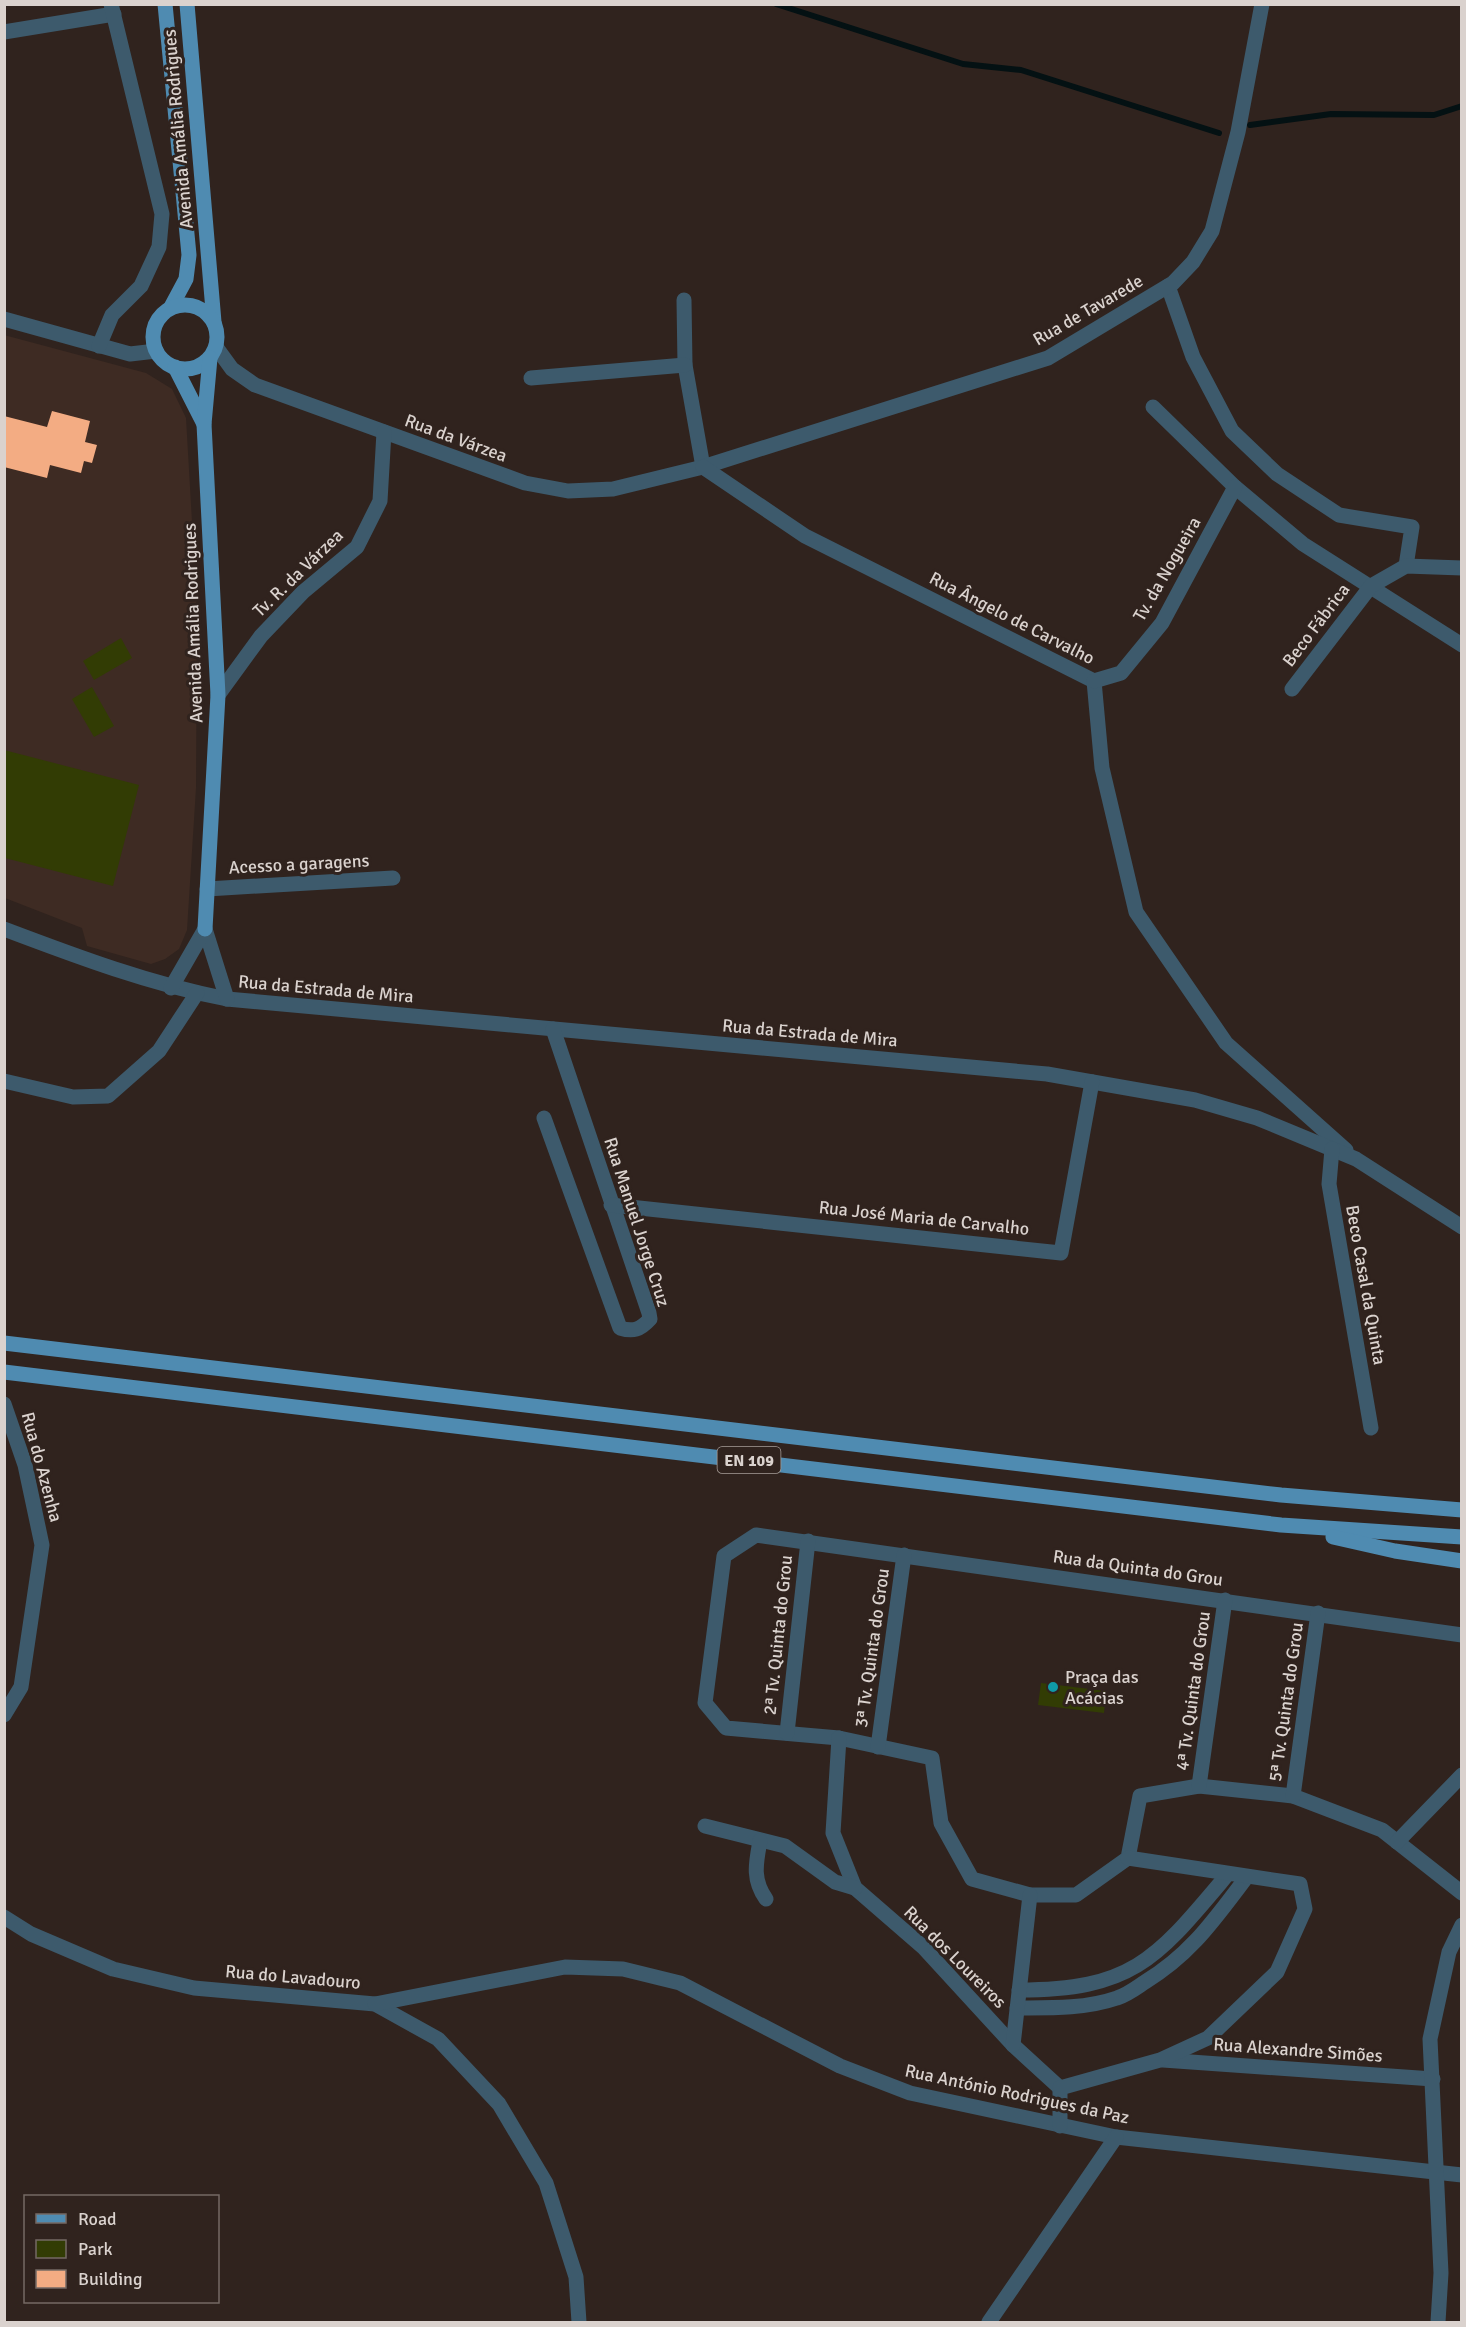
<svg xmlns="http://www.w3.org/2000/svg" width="1466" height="2327" viewBox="0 0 1466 2327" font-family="Signika,sans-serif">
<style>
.built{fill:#3e2b23}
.green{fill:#323c04}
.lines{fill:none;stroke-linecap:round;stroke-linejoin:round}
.stream{stroke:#041113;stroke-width:6}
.building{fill:#f3ac83}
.minor{stroke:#3d5a6c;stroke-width:15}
.major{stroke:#4f8bb1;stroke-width:15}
.culture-dot{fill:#0f9aa8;stroke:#30231e;stroke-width:2}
.labels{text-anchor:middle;stroke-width:6;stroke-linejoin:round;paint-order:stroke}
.shield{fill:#30231e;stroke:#a79e99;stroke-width:1.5}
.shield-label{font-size:16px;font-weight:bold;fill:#dad2ce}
.street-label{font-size:18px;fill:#dad2ce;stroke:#30231e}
.poi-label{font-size:18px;fill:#dad2ce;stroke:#30231e;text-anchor:start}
</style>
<rect width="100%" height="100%" fill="#30231e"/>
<!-- built -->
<path class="built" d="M 4,335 L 146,373 L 172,389 L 186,418 L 197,608 L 196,788 L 187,930 L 179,949 L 165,959 L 151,964 L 87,946 L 82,928 L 5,898 Z"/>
<!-- green -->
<g class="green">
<path d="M 121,638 L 132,658 L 94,680 L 83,661 Z"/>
<path d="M 92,687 L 114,726 L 94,737 L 72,699 Z"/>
<path d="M 4,750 L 139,785 L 113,886 L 5,858 Z"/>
<path d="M 1041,1683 L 1106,1691 L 1104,1713 L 1038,1705 Z"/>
</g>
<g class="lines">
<!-- stream -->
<g class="stream">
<path d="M 776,4 L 963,64 L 1021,70 L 1219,133"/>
<path d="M 1250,125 L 1331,114 L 1434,115 L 1462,106"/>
</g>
</g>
<!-- building -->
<path class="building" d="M 52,411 L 90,421 L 85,442 L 97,445 L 92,463 L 84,461 L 81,473 L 50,465 L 47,478 L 4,467 L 4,416 L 47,427 Z"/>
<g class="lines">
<!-- minor -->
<g class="minor">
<path d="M 4,32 L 114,14"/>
<path d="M 1168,286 L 1193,357 L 1232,431 L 1277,474 L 1339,515 L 1412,527 L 1406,566"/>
<path d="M 684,300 L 685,365 L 703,467"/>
<path d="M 4,319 L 130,354 L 156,351"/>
<path d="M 99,346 L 112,315 L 141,286 L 159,247 L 162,214 L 111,4"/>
<path d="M 216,347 L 232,369 L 255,385 L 525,483 L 568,491 L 613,489 L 703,467 L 1048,358 L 1173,283 L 1193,262 L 1212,231 L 1238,132 L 1262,4"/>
<path d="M 531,378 L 685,365"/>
<path d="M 1153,407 L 1235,487 L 1303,544 L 1462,645"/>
<path d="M 703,467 L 805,536 L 1094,681 L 1102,768 L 1136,912 L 1226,1043 L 1346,1150"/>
<path d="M 1094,681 L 1121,673 L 1162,623 L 1235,487"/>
<path d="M 1292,689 L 1371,586 L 1406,566 L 1462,568"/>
<path d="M 218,695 L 261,636 L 303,592 L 357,547 L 380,501 L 384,432"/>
<path d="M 207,889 L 393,878"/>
<path d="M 4,929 C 78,957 150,984 227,999 L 1047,1074 L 1195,1100 L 1257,1118 L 1356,1159 L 1462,1227"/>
<path d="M 205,929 L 227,999"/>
<path d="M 171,988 L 205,929"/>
<path d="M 4,1081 L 73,1097 L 108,1096 L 159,1051 L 197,993"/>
<path d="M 544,1118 L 620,1328 C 633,1332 640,1330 650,1319 L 649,1313 L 553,1029"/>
<path d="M 1332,1149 L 1329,1184 L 1371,1428"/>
<path d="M 611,1205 L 1061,1253 L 1092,1082"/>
<path d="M 4,1404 L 25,1465 L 42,1545 L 21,1687 L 4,1715"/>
<path d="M 1462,1635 L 756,1535 L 724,1556 L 705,1703 L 726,1728 L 839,1738 L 932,1758 L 941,1823 L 972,1879 L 1030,1895 L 1076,1895 L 1128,1858 L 1140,1796 L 1199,1786 L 1293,1796 L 1382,1830 L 1462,1893"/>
<path d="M 787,1733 L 808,1541"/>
<path d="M 839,1738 L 833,1833 L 855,1888 L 923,1947 L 1013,2045 L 1060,2088"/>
<path d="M 878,1747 L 904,1555"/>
<path d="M 1199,1786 L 1225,1600"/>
<path d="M 1293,1796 L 1318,1613"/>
<path d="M 705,1826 L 785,1846 L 835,1882 L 855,1888"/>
<path d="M 760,1841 C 756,1863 752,1879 766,1899"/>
<path d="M 1397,1842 L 1462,1775"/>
<path d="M 4,1917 L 31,1934 L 113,1969 L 194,1988 L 375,2004 L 438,2039 L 499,2104 L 546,2183 L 576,2277 L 579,2322"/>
<path d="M 1019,1990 C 1134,1990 1157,1958 1227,1875"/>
<path d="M 375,2004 L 565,1967 L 623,1969 L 680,1983 L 840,2066 L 910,2093 L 1116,2137 L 1462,2175"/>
<path d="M 1017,2008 C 1050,2008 1085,2009 1117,1998 C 1127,1995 1136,1988 1145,1982 C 1191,1954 1214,1920 1246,1878"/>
<path d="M 1013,2045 L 1030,1895"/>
<path d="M 1163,2060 L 1433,2079"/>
<path d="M 1060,2126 L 1060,2088 L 1160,2060 L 1208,2038 L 1277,1972 L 1305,1909 L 1300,1884 L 1128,1858"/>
<path d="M 989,2322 L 1116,2137"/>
<path d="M 1438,2322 L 1441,2273 L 1430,2039 L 1449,1952 L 1462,1925"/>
</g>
<!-- major -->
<g class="major">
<path d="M 165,4 L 189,255 L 186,279 L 171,307"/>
<path d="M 187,4 L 214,322"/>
<circle cx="185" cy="337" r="32"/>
<path d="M 175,367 L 204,424"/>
<path d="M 205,929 L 218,695 L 204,424 L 210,358"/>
<path d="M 4,1343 L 1281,1495 L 1462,1510"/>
<path d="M 4,1372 L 1281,1525 L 1462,1537"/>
<path d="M 1333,1537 L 1395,1551 L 1462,1561"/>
</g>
</g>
<!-- markers -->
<circle class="culture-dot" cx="1053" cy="1687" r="6"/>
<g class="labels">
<!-- shield labels -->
<rect class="shield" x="717.5" y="1447" width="63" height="26" rx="4.5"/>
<g class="shield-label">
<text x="749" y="1466">EN 109</text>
</g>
<!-- street labels -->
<g class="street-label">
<text transform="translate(178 129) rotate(-95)" y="6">Avenida Amália Rodrigues</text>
<text transform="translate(1088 310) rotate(-30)" y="6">Rua de Tavarede</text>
<text transform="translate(456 438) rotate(20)" y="6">Rua da Várzea</text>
<text transform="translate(1167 569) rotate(-60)" y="6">Tv. da Nogueira</text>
<text transform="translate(298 573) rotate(-44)" y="6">Tv. R. da Várzea</text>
<text transform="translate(1012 618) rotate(27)" y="6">Rua Ângelo de Carvalho</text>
<text transform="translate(193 623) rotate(-92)" y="6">Avenida Amália Rodrigues</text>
<text transform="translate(1316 625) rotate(-53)" y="6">Beco Fábrica</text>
<text transform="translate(299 864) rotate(-3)" y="6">Acesso a garagens</text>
<text transform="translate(326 989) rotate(5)" y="6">Rua da Estrada de Mira</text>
<text transform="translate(810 1033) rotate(5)" y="6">Rua da Estrada de Mira</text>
<text transform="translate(924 1218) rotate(6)" y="6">Rua José Maria de Carvalho</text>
<text transform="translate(637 1222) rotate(72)" y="6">Rua Manuel Jorge Cruz</text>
<text transform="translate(1366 1285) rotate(80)" y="6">Beco Casal da Quinta</text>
<text transform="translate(42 1467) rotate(75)" y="6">Rua do Azenha</text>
<text transform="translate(1138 1568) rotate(8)" y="6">Rua da Quinta do Grou</text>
<text transform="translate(778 1635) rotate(-84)" y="6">2ª Tv. Quinta do Grou</text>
<text transform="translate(872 1648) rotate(-82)" y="6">3ª Tv. Quinta do Grou</text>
<text transform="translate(1193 1691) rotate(-82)" y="6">4ª Tv. Quinta do Grou</text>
<text transform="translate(1286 1702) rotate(-82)" y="6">5ª Tv. Quinta do Grou</text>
<text transform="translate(955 1957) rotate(45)" y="6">Rua dos Loureiros</text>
<text transform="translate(293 1977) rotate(5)" y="6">Rua do Lavadouro</text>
<text transform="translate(1298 2050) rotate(4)" y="6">Rua Alexandre Simões</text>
<text transform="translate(1017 2094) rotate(12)" y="6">Rua António Rodrigues da Paz</text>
</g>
<!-- poi labels -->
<g class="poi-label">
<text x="1065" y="1683">Praça das<tspan x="1065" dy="21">Acácias</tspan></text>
</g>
</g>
<!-- border -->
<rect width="1466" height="2327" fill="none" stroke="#dad2ce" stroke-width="12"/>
<!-- legend -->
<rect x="24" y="2195" width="195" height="108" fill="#30231e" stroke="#746964" stroke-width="1.5"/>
<rect x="36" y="2214" width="30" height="9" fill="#4f8bb1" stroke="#746964" stroke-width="1.5"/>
<text x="78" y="2225" font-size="18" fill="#dad2ce">Road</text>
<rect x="36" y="2240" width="30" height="18" fill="#323c04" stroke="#746964" stroke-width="1.5"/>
<text x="78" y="2255" font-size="18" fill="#dad2ce">Park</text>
<rect x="36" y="2270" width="30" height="18" fill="#f3ac83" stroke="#746964" stroke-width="1.5"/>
<text x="78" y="2285" font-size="18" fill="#dad2ce">Building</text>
</svg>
